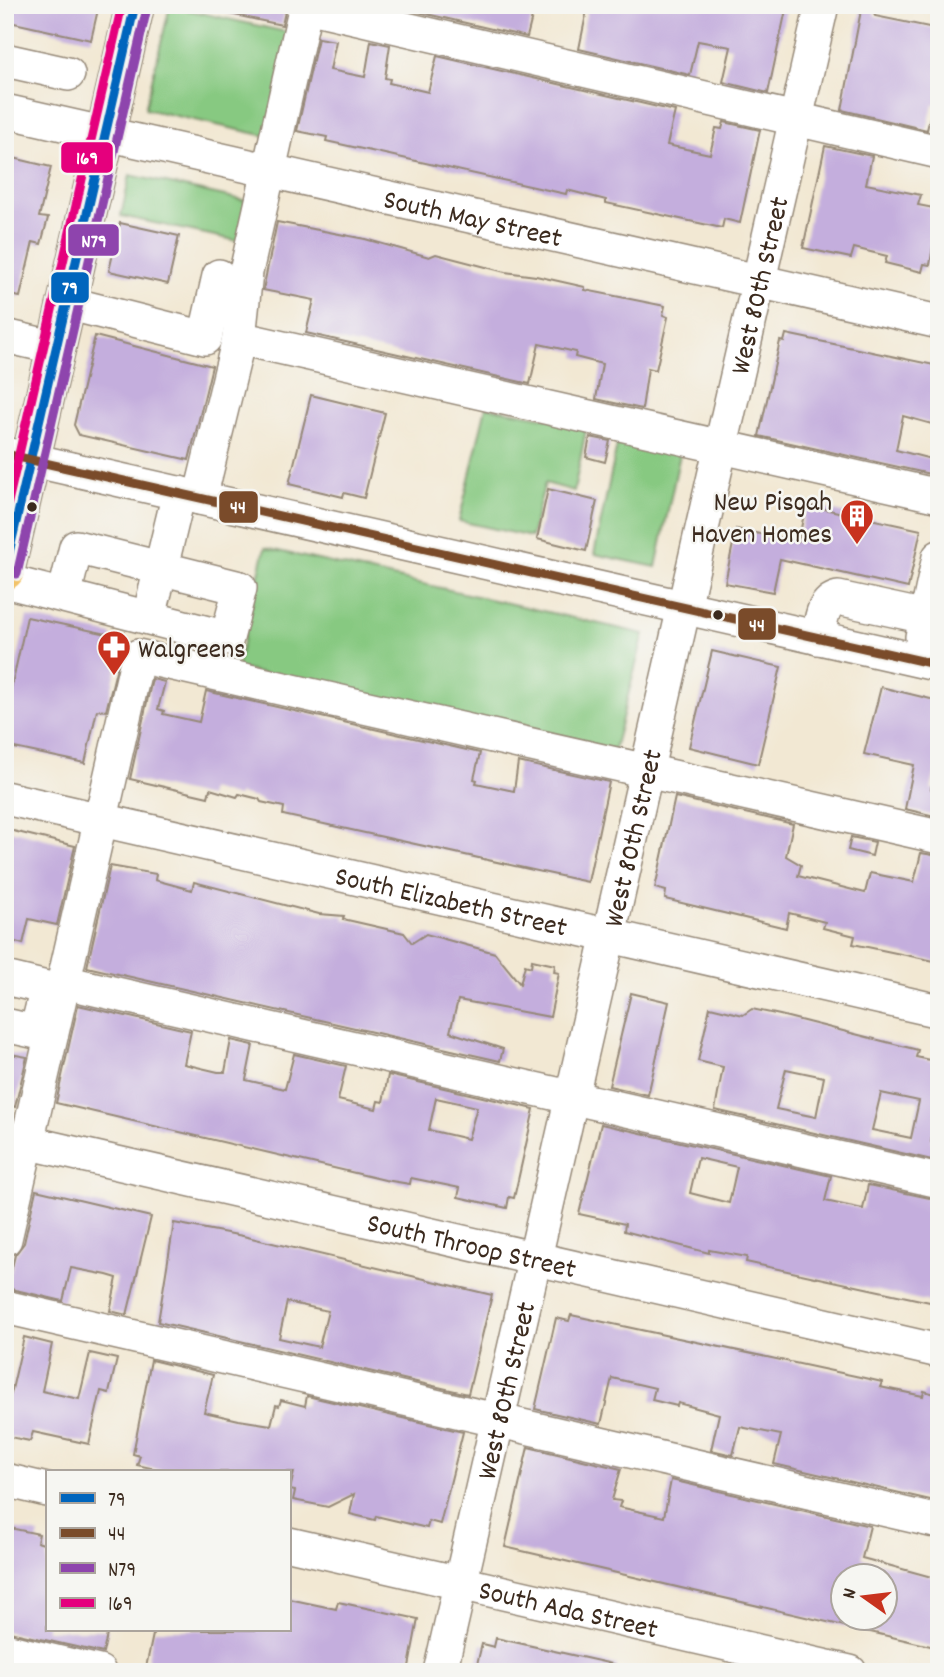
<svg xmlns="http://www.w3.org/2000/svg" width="944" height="1677" viewBox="0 0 944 1677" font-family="Dekko,sans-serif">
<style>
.green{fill:#87c981;stroke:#617a50;stroke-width:2}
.building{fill:#c4aedd;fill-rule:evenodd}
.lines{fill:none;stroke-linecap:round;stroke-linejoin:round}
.minor-casing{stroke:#968978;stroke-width:36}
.major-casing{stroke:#968978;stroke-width:41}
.minor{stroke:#fff;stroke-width:33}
.major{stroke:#f2c36a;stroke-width:38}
.bus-1-casing{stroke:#f6f6f2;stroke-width:14}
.bus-2-casing{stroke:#f6f6f2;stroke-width:14}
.bus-3-casing{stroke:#f6f6f2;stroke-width:14}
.bus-4-casing{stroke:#f6f6f2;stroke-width:14}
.bus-1{stroke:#0065bd;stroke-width:9}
.bus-2{stroke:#7a4b2a;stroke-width:9}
.bus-3{stroke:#8e44ad;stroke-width:9}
.bus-4{stroke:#e5007d;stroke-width:9}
.bus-dot{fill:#3b2a1e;stroke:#f6f6f2;stroke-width:2.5}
.labels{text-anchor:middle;stroke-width:5;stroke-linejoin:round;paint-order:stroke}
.street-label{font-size:28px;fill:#3b2a1e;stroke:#f6f6f2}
.poi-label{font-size:28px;fill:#3b2a1e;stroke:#f6f6f2;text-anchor:end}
.line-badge{stroke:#f6f6f2;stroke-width:2.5}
.badge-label{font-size:19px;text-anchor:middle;font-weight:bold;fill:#fff}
</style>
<rect width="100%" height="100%" fill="#f6f6f2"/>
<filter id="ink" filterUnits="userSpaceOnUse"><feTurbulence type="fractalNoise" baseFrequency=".0143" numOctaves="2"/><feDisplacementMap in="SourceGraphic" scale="14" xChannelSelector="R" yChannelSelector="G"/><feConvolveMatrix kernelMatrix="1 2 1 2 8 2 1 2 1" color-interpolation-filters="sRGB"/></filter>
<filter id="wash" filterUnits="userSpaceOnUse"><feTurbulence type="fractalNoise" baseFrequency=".00686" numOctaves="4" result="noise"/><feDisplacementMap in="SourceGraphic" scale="28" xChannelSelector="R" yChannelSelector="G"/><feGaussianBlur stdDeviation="1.57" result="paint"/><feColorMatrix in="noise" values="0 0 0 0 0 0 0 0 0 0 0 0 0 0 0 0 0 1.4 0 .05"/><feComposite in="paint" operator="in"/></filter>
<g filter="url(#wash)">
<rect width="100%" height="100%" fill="#f2e8d3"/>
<!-- green -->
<g class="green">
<path d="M 170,6 L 291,33 L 266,136 L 145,109 Z"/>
<path d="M 130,175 L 252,202 L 243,242 L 121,216 Z"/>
<path d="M 486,407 L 587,425 L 574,491 L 545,483 L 531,537 L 459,521 Z"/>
<path d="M 620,431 L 682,445 L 656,567 L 594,554 Z"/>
<path d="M 265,548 L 644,634 L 613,753 L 237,668 Z"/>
</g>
<g id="blocks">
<!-- building -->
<g class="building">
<path d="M 5,5 L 99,5 L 91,40 L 5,21 Z"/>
<path d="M 226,5 L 280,5 L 286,7 L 282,25 L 225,13 Z"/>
<path d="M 388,5 L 452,8 L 453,6 L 472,10 L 473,5 L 535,5 L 527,37 Z"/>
<path d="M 588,5 L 787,5 L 768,93 L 723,82 L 731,47 L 698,41 L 690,75 L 579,49 Z"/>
<path d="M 862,5 L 872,5 L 875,16 L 939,29 L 939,106 L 933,104 L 927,130 L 842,110 Z"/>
<path d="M 318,38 L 336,41 L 330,70 L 365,77 L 371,41 L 390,45 L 385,78 L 390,79 L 389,83 L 428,92 L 437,56 L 675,111 L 667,145 L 710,154 L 716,128 L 722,129 L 724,122 L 760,130 L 740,223 L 724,219 L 722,228 L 606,203 L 606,200 L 567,190 L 566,194 L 326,141 L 327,137 L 297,131 Z"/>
<path d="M 825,146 L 872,156 L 866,184 L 921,195 L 918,205 L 939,209 L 930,265 L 924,264 L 922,272 L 885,263 L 887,256 L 854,248 L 851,258 L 803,248 Z"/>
<path d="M 5,156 L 51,167 L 39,217 L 48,218 L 41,244 L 33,242 L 20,297 L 5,294 Z"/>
<path d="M 277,222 L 365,239 L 429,257 L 436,254 L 505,272 L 536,276 L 585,287 L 585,290 L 665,306 L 663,315 L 668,317 L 656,370 L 648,368 L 642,409 L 596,399 L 602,364 L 575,357 L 576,352 L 539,344 L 530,384 L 306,333 L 314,300 L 263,290 Z"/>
<path d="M 120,223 L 179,236 L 168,284 L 109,271 Z"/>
<path d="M 786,334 L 939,366 L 939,426 L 903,416 L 896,450 L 939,461 L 939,476 L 759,436 L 780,341 L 784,342 Z"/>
<path d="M 95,336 L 212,366 L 189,460 L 79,435 L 74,425 Z"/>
<path d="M 311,395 L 385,413 L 364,498 L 344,493 L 343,497 L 289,484 Z"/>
<path d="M 590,437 L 610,441 L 605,462 L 586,457 Z"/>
<path d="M 548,489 L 597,501 L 586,551 L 537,539 Z"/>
<path d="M 806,505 L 921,530 L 908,588 L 780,559 L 773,592 L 725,583 L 736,529 L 798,542 Z"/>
<path d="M 27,617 L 112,635 L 111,644 L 122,646 L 106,711 L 97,710 L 85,763 L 5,746 L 5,716 Z"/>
<path d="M 712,651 L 781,667 L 758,764 L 689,747 Z"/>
<path d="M 152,679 L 165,682 L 158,709 L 164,711 L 163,714 L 199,722 L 206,691 L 480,753 L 474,779 L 477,780 L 476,783 L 514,791 L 518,762 L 609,782 L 588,882 L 283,815 L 284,807 L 261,802 L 259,799 L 239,794 L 237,797 L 210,789 L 208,797 L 130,779 Z"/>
<path d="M 881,687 L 939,701 L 939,755 L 931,789 L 939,790 L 939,817 L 905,809 L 914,765 L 864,754 Z"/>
<path d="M 675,797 L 793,824 L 786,856 L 801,865 L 798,876 L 865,893 L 870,873 L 914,882 L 921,853 L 939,856 L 939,962 L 853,944 L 855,936 L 823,928 L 825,922 L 789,913 L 786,928 L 665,899 L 666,891 L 655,888 Z"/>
<path d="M 5,829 L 75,846 L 57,925 L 29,919 L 23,944 L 5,939 Z"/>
<path d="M 851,837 L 875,842 L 872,856 L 848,850 Z"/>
<path d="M 110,866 L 156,874 L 155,880 L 192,890 L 194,882 L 319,914 L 344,916 L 343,919 L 404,933 L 412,943 L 426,934 L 495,953 L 520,984 L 525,965 L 531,967 L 532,960 L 555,965 L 554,972 L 559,973 L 550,1017 L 458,1000 L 450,1032 L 503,1049 L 500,1061 L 87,967 Z"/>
<path d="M 631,993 L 669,1002 L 648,1095 L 609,1086 Z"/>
<path d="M 78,1005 L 191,1031 L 184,1064 L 218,1072 L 225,1072 L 231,1040 L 253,1045 L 246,1080 L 285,1089 L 294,1054 L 346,1066 L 338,1100 L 376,1109 L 378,1101 L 383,1102 L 388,1075 L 534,1109 L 514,1198 L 509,1197 L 507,1208 L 489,1204 L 458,1197 L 460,1188 L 411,1178 L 410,1184 L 385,1180 L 56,1103 ZM 436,1098 L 477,1107 L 468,1139 L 429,1130 Z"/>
<path d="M 710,1007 L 743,1015 L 752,1009 L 780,1015 L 918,1050 L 916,1057 L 939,1062 L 939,1104 L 931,1142 L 936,1144 L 932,1160 L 715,1110 L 723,1067 L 698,1061 ZM 786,1069 L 824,1077 L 816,1117 L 776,1109 ZM 881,1093 L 919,1101 L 911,1138 L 872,1130 Z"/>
<path d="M 5,1053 L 27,1057 L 15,1107 L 5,1104 Z"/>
<path d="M 601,1124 L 831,1176 L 825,1201 L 863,1209 L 868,1185 L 939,1200 L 939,1304 L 746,1262 L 747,1257 L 709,1250 L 709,1253 L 624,1231 L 625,1224 L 579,1214 ZM 698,1158 L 737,1167 L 729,1203 L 690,1193 Z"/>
<path d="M 36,1190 L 151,1217 L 127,1315 L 110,1311 L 117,1278 L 107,1275 L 71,1268 L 63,1301 L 7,1288 L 15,1255 L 24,1243 Z"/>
<path d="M 174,1223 L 243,1236 L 492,1295 L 468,1394 L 158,1322 ZM 287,1302 L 328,1311 L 319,1347 L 279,1338 Z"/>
<path d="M 571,1315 L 860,1377 L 882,1382 L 880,1387 L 923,1396 L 924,1391 L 939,1395 L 939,1502 L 774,1464 L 781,1435 L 740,1427 L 733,1455 L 711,1450 L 719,1414 L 678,1403 L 677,1406 L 652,1400 L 655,1388 L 612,1378 L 601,1424 L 535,1409 L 556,1318 L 569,1321 Z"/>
<path d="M 24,1337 L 52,1344 L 42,1391 L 79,1399 L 90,1353 L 117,1359 L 109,1393 L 101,1391 L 89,1444 L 33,1432 L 30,1441 L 5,1436 L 5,1392 L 11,1394 Z"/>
<path d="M 151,1360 L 213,1375 L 204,1412 L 239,1420 L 271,1425 L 276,1405 L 279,1406 L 281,1400 L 305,1406 L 307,1396 L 463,1432 L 440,1524 L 429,1521 L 427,1528 L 376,1516 L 375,1520 L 350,1514 L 354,1494 L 328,1507 L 293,1500 L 295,1491 L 290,1490 L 294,1472 L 169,1472 L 137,1465 L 140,1456 L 133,1454 Z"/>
<path d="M 528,1447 L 621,1469 L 612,1500 L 621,1501 L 619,1507 L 664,1517 L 671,1480 L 870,1526 L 862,1558 L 939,1579 L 939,1648 L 505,1547 ZM 843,1576 L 885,1576 L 885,1618 L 843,1618 Z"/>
<path d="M 5,1527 L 39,1534 L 37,1542 L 47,1545 L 47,1630 L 108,1630 L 103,1653 L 5,1631 Z"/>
<path d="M 289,1599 L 336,1609 L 338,1602 L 418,1619 L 408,1672 L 145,1672 L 154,1630 L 289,1630 Z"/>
<path d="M 496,1638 L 617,1665 L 616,1672 L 475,1672 L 482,1644 L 494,1647 Z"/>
</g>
</g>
</g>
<g filter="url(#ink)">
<use href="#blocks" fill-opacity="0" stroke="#968978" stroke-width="2"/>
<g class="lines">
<!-- minor casing -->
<g class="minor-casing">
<g id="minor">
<path d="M 306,6 L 939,152"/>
<path d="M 5,60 L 68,74"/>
<path id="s1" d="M 5,111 L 939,322"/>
<path d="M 67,303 L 205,338 L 219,276"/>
<path d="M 5,336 L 57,348"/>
<path d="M 239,338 L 939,496"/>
<path d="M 5,454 L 939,665"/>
<path d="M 200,498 L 239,338 L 246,272 L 306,5"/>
<path d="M 5,581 L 227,638 L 240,588 L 76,547 L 64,596"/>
<path d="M 149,617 L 179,493"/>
<path d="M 922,637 L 939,557"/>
<path d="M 818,638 C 821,623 821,602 838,598 L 926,617"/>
<path id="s2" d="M 5,798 L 939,1011"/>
<path d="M 5,978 L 47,988 L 36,1032 L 5,1025"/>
<path d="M 64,982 L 939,1181"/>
<path id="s3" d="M 8,1138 L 939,1351"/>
<path d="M 5,1239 L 138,656 L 939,837"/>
<path d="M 5,1307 L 939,1522"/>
<path d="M 5,1480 L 47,1490"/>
<path id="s4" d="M 289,1544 L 850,1672"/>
<path d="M 5,1650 L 99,1672"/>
<path id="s5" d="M 440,1672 L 822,5"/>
</g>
</g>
<!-- major casing -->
<g class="major-casing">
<path id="major" d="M 5,571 L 135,5"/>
</g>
<!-- minor -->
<use href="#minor" class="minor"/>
<!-- major -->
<use href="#major" class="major"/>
<!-- bus-1 casing -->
<g class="bus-1-casing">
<path id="bus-1" d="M 5,570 L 135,5"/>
</g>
<!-- bus-2 casing -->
<g class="bus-2-casing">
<path id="bus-2" d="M 5,454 L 939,665"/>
</g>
<!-- bus-3 casing -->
<g class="bus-3-casing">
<path id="bus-3" d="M 17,574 L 147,8"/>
</g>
<!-- bus-4 casing -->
<g class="bus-4-casing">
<path id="bus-4" d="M 5,515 L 122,5"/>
</g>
<!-- bus-1 -->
<use href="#bus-1" class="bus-1"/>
<!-- bus-2 -->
<use href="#bus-2" class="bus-2"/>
<!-- bus-3 -->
<use href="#bus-3" class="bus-3"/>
<!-- bus-4 -->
<use href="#bus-4" class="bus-4"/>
</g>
</g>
<!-- icons -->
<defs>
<g id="building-pin" transform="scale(1.75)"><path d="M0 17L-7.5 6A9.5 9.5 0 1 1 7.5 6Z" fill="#c8321e" stroke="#f6f6f2"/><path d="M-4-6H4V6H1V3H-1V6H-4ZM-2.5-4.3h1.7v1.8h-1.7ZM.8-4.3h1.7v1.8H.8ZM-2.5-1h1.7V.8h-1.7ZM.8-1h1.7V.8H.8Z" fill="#fff"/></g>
<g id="pharmacy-pin" transform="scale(1.75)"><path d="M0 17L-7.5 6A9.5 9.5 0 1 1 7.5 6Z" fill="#c8321e" stroke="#f6f6f2"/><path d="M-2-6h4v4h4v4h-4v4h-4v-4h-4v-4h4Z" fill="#fff"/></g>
</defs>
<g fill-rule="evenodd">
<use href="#building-pin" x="857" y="516"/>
<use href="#pharmacy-pin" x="114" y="647"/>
</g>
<!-- markers -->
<g class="bus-dot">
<circle cx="32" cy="507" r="6"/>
<circle cx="718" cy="615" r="6"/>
</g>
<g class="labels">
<!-- street labels -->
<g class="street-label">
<text dy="10" stroke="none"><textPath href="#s1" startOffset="480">South May Street</textPath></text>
<text dy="10" stroke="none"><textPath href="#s5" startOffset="1423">West 80th Street</textPath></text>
<text dy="10" stroke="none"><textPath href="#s5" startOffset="856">West 80th Street</textPath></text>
<text dy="10" stroke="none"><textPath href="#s2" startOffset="458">South Elizabeth Street</textPath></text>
<text dy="10" stroke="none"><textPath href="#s3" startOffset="476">South Throop Street</textPath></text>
<text dy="10" stroke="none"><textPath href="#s5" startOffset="289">West 80th Street</textPath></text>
<text dy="10" stroke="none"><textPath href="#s4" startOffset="287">South Ada Street</textPath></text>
</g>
<!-- poi labels -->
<g class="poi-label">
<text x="832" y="510">New Pisgah<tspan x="832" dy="32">Haven Homes</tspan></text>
<text x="138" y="657" text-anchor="start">Walgreens</text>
</g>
</g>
<g class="line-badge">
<rect x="60" y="141" width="54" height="33" rx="7" fill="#e5007d"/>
<rect x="67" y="223" width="53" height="34" rx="7" fill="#8e44ad"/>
<rect x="50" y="271" width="40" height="33" rx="7" fill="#0065bd"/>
<rect x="218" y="490" width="41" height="34" rx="7" fill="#7a4b2a"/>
<rect x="737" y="607" width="40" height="34" rx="7" fill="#7a4b2a"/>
</g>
<g class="badge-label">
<text x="87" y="164">169</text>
<text x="94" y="247">N79</text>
<text x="70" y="294">79</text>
<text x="238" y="513">44</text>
<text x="757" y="631">44</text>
</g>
<!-- margin -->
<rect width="944" height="1677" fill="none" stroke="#f6f6f2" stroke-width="28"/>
<!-- legend -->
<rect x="46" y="1470" width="245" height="161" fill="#f6f6f2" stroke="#aba49d" stroke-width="2"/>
<rect x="60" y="1493" width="35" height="10" fill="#0065bd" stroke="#aba49d" stroke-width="2"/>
<text x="108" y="1506" font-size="21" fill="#3b2a1e">79</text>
<rect x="60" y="1528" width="35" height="10" fill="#7a4b2a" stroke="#aba49d" stroke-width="2"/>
<text x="108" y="1540" font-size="21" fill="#3b2a1e">44</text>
<rect x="60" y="1563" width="35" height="10" fill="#8e44ad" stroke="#aba49d" stroke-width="2"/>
<text x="108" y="1576" font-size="21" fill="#3b2a1e">N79</text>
<rect x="60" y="1598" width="35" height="10" fill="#e5007d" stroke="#aba49d" stroke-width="2"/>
<text x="108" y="1610" font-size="21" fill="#3b2a1e">169</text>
<!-- north arrow -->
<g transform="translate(864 1597) rotate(284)"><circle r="33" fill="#f6f6f2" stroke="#aba49d" stroke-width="2"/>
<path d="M0-5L12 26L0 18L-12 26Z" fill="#c8321e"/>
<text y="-10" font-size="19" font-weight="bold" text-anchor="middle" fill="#3b2a1e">N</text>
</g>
</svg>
